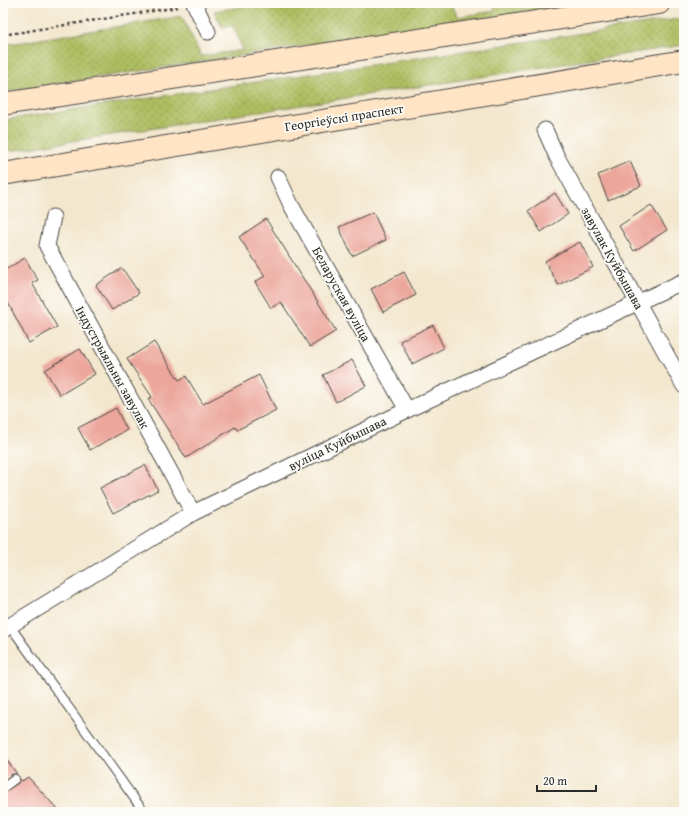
<svg xmlns="http://www.w3.org/2000/svg" width="687" height="815" viewBox="0 0 687 815" font-family="'Gentium Book Plus',serif">
<style>
.grass{fill:url(#grass-dots);stroke:#6c7446}
.building{fill:#eca69b}
.lines{fill:none;stroke-linecap:round;stroke-linejoin:round}
.service-casing{stroke:#494743;stroke-width:10}
.minor-casing{stroke:#494743;stroke-width:17}
.secondary-casing{stroke:#494743;stroke-width:24}
.path{stroke:#494743;stroke-width:2.5;stroke-dasharray:3 3;stroke-linecap:butt}
.service{stroke:#fff;stroke-width:8}
.minor{stroke:#fff;stroke-width:15}
.secondary{stroke:#ffe4c6;stroke-width:22}
.labels{text-anchor:middle;stroke-width:3.5;stroke-linejoin:round;paint-order:stroke}
.street-label{font-size:13px;fill:#2b2b2b;stroke:#fdfcf7}
</style>
<defs>
<pattern id="grass-dots" width="8" height="8" patternUnits="userSpaceOnUse"><rect width="8" height="8" fill="#aebd60"/><path d="M2 2h.1M6 6h.1" fill="none" stroke="#8e9a4f" stroke-width="1.8" stroke-linecap="round"/></pattern>
</defs>
<rect width="100%" height="100%" fill="#fdfcf7"/>
<filter id="ink" filterUnits="userSpaceOnUse"><feTurbulence type="fractalNoise" baseFrequency=".025" numOctaves="2"/><feDisplacementMap in="SourceGraphic" scale="8" xChannelSelector="R" yChannelSelector="G"/><feConvolveMatrix kernelMatrix="1 2 1 2 8 2 1 2 1" color-interpolation-filters="sRGB"/></filter>
<filter id="wash" filterUnits="userSpaceOnUse"><feTurbulence type="fractalNoise" baseFrequency=".012" numOctaves="4" result="noise"/><feDisplacementMap in="SourceGraphic" scale="16" xChannelSelector="R" yChannelSelector="G"/><feGaussianBlur stdDeviation="0.9" result="paint"/><feColorMatrix in="noise" values="0 0 0 0 0 0 0 0 0 0 0 0 0 0 0 0 0 1.4 0 .05"/><feComposite in="paint" operator="in"/></filter>
<g filter="url(#wash)">
<rect width="100%" height="100%" fill="#f3e7ce"/>
<!-- grass -->
<g class="grass">
<path d="M 269,3 L 450,3 L 457,17 L 495,11 L 492,3 L 584,3 L 3,92 L 3,45 L 182,16 L 201,56 L 243,50 L 233,26 L 222,27 L 214,11 Z"/>
<path d="M 684,18 L 684,45 L 3,152 L 3,120 Z"/>
</g>
<g id="blocks">
<!-- building -->
<g class="building">
<path d="M 630,161 L 641,186 L 608,200 L 598,175 Z"/>
<path d="M 555,193 L 568,214 L 541,232 L 528,211 Z"/>
<path d="M 651,205 L 667,230 L 634,251 L 619,226 Z"/>
<path d="M 373,212 L 386,240 L 352,256 L 339,227 Z"/>
<path d="M 266,219 L 336,331 L 310,347 L 281,302 L 271,308 L 255,282 L 265,276 L 239,237 Z"/>
<path d="M 580,242 L 593,267 L 558,285 L 545,261 Z"/>
<path d="M 25,258 L 38,280 L 32,283 L 57,327 L 29,343 L 3,293 L 3,271 Z"/>
<path d="M 122,268 L 139,293 L 112,310 L 96,285 Z"/>
<path d="M 404,272 L 416,295 L 383,312 L 371,289 Z"/>
<path d="M 433,325 L 444,348 L 412,364 L 400,341 Z"/>
<path d="M 154,342 L 179,380 L 186,376 L 203,404 L 259,375 L 276,410 L 237,430 L 235,427 L 186,458 L 148,399 L 152,397 L 127,359 Z"/>
<path d="M 80,349 L 95,374 L 60,395 L 45,370 Z"/>
<path d="M 352,360 L 366,386 L 336,402 L 323,375 Z"/>
<path d="M 116,408 L 127,430 L 90,450 L 78,428 Z"/>
<path d="M 145,465 L 158,490 L 113,513 L 100,488 Z"/>
<path d="M 3,755 L 17,774 L 12,774 L 3,781 Z"/>
<path d="M 28,777 L 60,812 L 3,812 L 3,793 L 18,783 L 20,779 L 22,781 Z"/>
</g>
</g>
</g>
<g filter="url(#ink)">
<use href="#blocks" fill-opacity="0" stroke="#494743" stroke-width="1"/>
<g class="lines">
<!-- service casing -->
<g class="service-casing">
<g id="service">
<path d="M 10,626 L 144,812"/>
<path d="M 3,788 L 15,779"/>
</g>
</g>
<!-- minor casing -->
<g class="minor-casing">
<g id="minor">
<path d="M 194,3 L 208,32"/>
<path d="M 545,130 L 557,157 L 684,386"/>
<path d="M 278,177 L 291,205 L 407,410"/>
<path d="M 53,217 L 47,246 L 193,513"/>
<path d="M 3,630 L 193,513 L 407,410 L 684,281"/>
</g>
</g>
<!-- secondary casing -->
<g class="secondary-casing">
<g id="secondary">
<path d="M 3,104 L 659,3"/>
<path d="M 3,174 L 684,61"/>
</g>
</g>
<!-- path -->
<path class="path" d="M 3,35 L 178,7"/>
<!-- service -->
<use href="#service" class="service"/>
<!-- minor -->
<use href="#minor" class="minor"/>
<!-- secondary -->
<use href="#secondary" class="secondary"/>
</g>
</g>
<g class="labels">
<!-- street labels -->
<g class="street-label">
<text transform="translate(344 117) rotate(-9)" y="5">Георгіеўскі праспект</text>
<text transform="translate(613 258) rotate(61)" y="5">завулак Куйбышава</text>
<text transform="translate(342 294) rotate(61)" y="5">Беларуская вуліца</text>
<text transform="translate(113 367) rotate(61)" y="5">Індустрыяльны завулак</text>
<text transform="translate(337 443) rotate(-26)" y="5">вуліца Куйбышава</text>
</g>
</g>
<!-- margin -->
<rect width="687" height="815" fill="none" stroke="#fdfcf7" stroke-width="16"/>
<!-- scale -->
<path d="M537 785v6h59v-6" fill="none" stroke="#2b2b2b" stroke-width="2"/>
<text x="543" y="785" font-size="12" fill="#2b2b2b" stroke="#fdfcf7" stroke-width="3" paint-order="stroke">20 m</text>
</svg>
